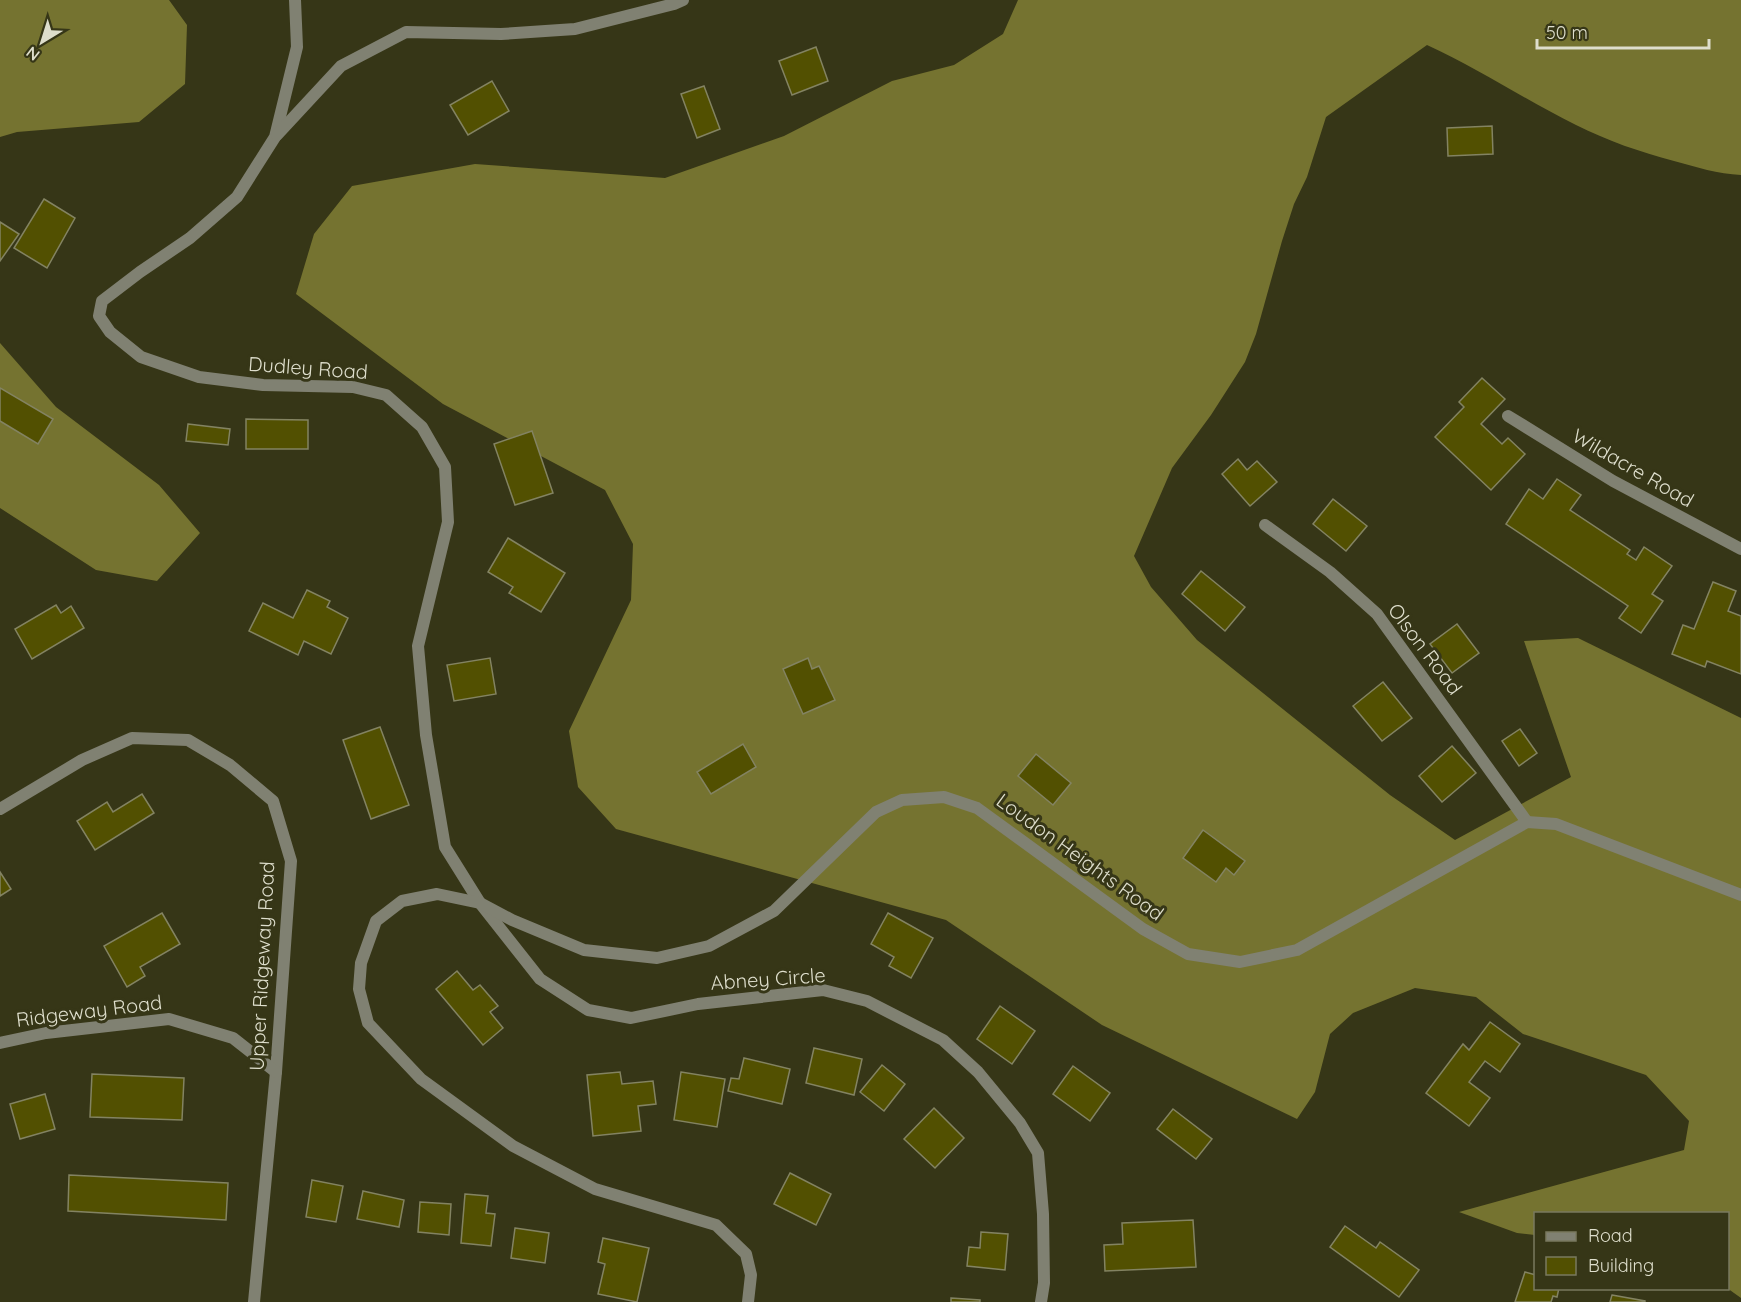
<svg xmlns="http://www.w3.org/2000/svg" width="1741" height="1302" viewBox="0 0 1741 1302" font-family="Quicksand,sans-serif">
<style>
.forest{fill:#757330}
.building{fill:#525001;stroke:#838362;stroke-width:1.5}
.lines{fill:none;stroke-linecap:round;stroke-linejoin:round}
.minor{stroke:#808172;stroke-width:12}
.tertiary{stroke:#808172;stroke-width:12}
.labels{text-anchor:middle;stroke-width:6;stroke-linejoin:round;paint-order:stroke}
.street-label{font-size:20px;fill:#dedecc;stroke:#363617}
</style>
<rect width="100%" height="100%" fill="#363617"/>
<!-- forest -->
<g class="forest">
<path d="M 0,0 L 169,0 L 187,25 L 185,84 L 139,122 L 17,132 L 0,137 Z"/>
<path d="M 1018,0 L 1741,0 L 1741,175 C 1718,174 1696,167 1674,161 C 1640,152 1608,141 1576,125 C 1525,100 1478,68 1427,45 L 1326,117 L 1307,177 L 1294,204 L 1282,241 L 1256,334 L 1245,362 L 1211,415 L 1172,468 L 1134,556 L 1151,587 L 1197,640 L 1390,795 L 1455,840 L 1571,777 L 1524,641 L 1578,638 L 1741,718 L 1741,1298 L 1727,1288 L 1728,1214 L 1536,1214 L 1535,1235 L 1517,1233 L 1459,1212 L 1684,1150 L 1689,1121 L 1646,1075 L 1523,1034 L 1476,997 L 1415,988 L 1353,1013 L 1330,1034 L 1315,1092 L 1297,1119 L 1102,1025 L 946,920 L 616,829 L 578,787 L 569,731 L 631,600 L 633,544 L 605,490 L 443,404 L 296,294 L 314,234 L 352,186 L 475,164 L 665,178 L 784,136 L 892,81 L 954,65 L 1003,34 Z"/>
<path d="M 0,343 L 56,407 L 159,485 L 200,533 L 157,581 L 96,570 L 0,508 Z"/>
</g>
<!-- building -->
<g class="building">
<path d="M 816,47 L 828,81 L 792,95 L 779,61 Z"/>
<path d="M 492,81 L 509,111 L 468,135 L 450,105 Z"/>
<path d="M 704,86 L 720,129 L 697,138 L 681,94 Z"/>
<path d="M 1492,126 L 1493,154 L 1448,156 L 1447,128 Z"/>
<path d="M 44,199 L 75,218 L 47,268 L 14,248 Z"/>
<path d="M 0,222 L 19,234 L 0,261 Z"/>
<path d="M 1482,378 L 1505,399 L 1481,424 L 1502,444 L 1508,438 L 1525,454 L 1491,490 L 1435,437 L 1464,407 L 1459,402 Z"/>
<path d="M 0,388 L 53,419 L 38,444 L 0,421 Z"/>
<path d="M 246,419 L 308,420 L 308,449 L 246,449 Z"/>
<path d="M 188,424 L 230,429 L 228,445 L 186,441 Z"/>
<path d="M 532,431 L 553,493 L 515,505 L 494,444 Z"/>
<path d="M 1238,459 L 1247,470 L 1257,461 L 1277,482 L 1250,506 L 1222,474 Z"/>
<path d="M 1557,479 L 1581,495 L 1570,510 L 1630,550 L 1627,554 L 1636,560 L 1644,547 L 1672,566 L 1652,594 L 1663,601 L 1641,633 L 1619,618 L 1628,606 L 1506,524 L 1529,489 L 1543,499 Z"/>
<path d="M 1333,499 L 1367,526 L 1346,551 L 1313,524 Z"/>
<path d="M 508,538 L 565,573 L 541,612 L 509,593 L 513,587 L 488,572 Z"/>
<path d="M 1201,571 L 1245,607 L 1225,631 L 1182,594 Z"/>
<path d="M 1713,582 L 1736,591 L 1728,611 L 1741,616 L 1741,674 L 1707,661 L 1705,667 L 1672,654 L 1683,625 L 1694,629 Z"/>
<path d="M 307,590 L 330,601 L 327,607 L 348,618 L 331,654 L 304,641 L 298,655 L 249,631 L 263,603 L 293,618 Z"/>
<path d="M 56,605 L 61,613 L 71,606 L 84,628 L 32,659 L 15,629 Z"/>
<path d="M 1457,624 L 1479,653 L 1452,673 L 1430,644 Z"/>
<path d="M 490,658 L 496,694 L 454,701 L 447,665 Z"/>
<path d="M 808,658 L 812,669 L 819,666 L 835,700 L 803,714 L 783,669 Z"/>
<path d="M 1383,682 L 1412,718 L 1382,741 L 1353,706 Z"/>
<path d="M 380,727 L 409,805 L 371,819 L 343,740 Z"/>
<path d="M 1520,729 L 1537,753 L 1519,766 L 1502,741 Z"/>
<path d="M 743,744 L 756,767 L 711,794 L 697,772 Z"/>
<path d="M 1452,746 L 1476,773 L 1442,802 L 1419,776 Z"/>
<path d="M 1036,754 L 1071,783 L 1053,805 L 1018,776 Z"/>
<path d="M 142,794 L 154,813 L 95,850 L 77,821 L 107,802 L 113,812 Z"/>
<path d="M 1203,830 L 1245,861 L 1234,875 L 1226,868 L 1216,882 L 1183,858 Z"/>
<path d="M 0,872 L 11,889 L 0,896 Z"/>
<path d="M 162,913 L 180,944 L 140,967 L 145,976 L 127,987 L 104,946 Z"/>
<path d="M 888,913 L 933,938 L 911,978 L 889,966 L 894,957 L 871,944 Z"/>
<path d="M 457,971 L 473,990 L 480,985 L 498,1006 L 490,1012 L 503,1028 L 483,1045 L 436,989 Z"/>
<path d="M 1000,1006 L 1035,1031 L 1012,1064 L 977,1039 Z"/>
<path d="M 1490,1022 L 1520,1044 L 1500,1072 L 1485,1061 L 1469,1082 L 1490,1098 L 1469,1126 L 1426,1093 L 1463,1044 L 1469,1050 Z"/>
<path d="M 814,1048 L 862,1059 L 854,1095 L 806,1083 Z"/>
<path d="M 744,1058 L 790,1069 L 782,1104 L 728,1091 L 731,1078 L 739,1079 Z"/>
<path d="M 882,1065 L 905,1084 L 884,1111 L 860,1092 Z"/>
<path d="M 1073,1066 L 1110,1093 L 1090,1121 L 1053,1094 Z"/>
<path d="M 620,1072 L 622,1084 L 653,1081 L 656,1104 L 638,1106 L 641,1131 L 593,1136 L 587,1075 Z"/>
<path d="M 681,1072 L 725,1079 L 717,1127 L 674,1120 Z"/>
<path d="M 92,1074 L 184,1078 L 182,1120 L 90,1117 Z"/>
<path d="M 45,1094 L 55,1129 L 20,1139 L 10,1104 Z"/>
<path d="M 934,1108 L 964,1138 L 935,1168 L 904,1139 Z"/>
<path d="M 1173,1109 L 1212,1139 L 1196,1159 L 1157,1129 Z"/>
<path d="M 790,1173 L 831,1194 L 816,1225 L 774,1204 Z"/>
<path d="M 69,1175 L 228,1183 L 226,1220 L 68,1211 Z"/>
<path d="M 312,1180 L 343,1186 L 336,1222 L 306,1217 Z"/>
<path d="M 363,1191 L 404,1200 L 399,1227 L 357,1219 Z"/>
<path d="M 465,1194 L 488,1196 L 486,1213 L 495,1214 L 491,1246 L 461,1243 Z"/>
<path d="M 420,1202 L 451,1204 L 449,1235 L 418,1232 Z"/>
<path d="M 1193,1220 L 1196,1267 L 1105,1271 L 1104,1245 L 1123,1244 L 1122,1223 Z"/>
<path d="M 1345,1226 L 1376,1248 L 1380,1242 L 1419,1270 L 1399,1297 L 1330,1247 Z"/>
<path d="M 515,1228 L 549,1233 L 545,1263 L 511,1258 Z"/>
<path d="M 981,1232 L 1008,1234 L 1005,1270 L 967,1266 L 969,1247 L 980,1248 Z"/>
<path d="M 603,1238 L 649,1248 L 637,1302 L 598,1294 L 605,1264 L 598,1262 Z"/>
<path d="M 1525,1272 L 1536,1275 L 1536,1288 L 1559,1288 L 1557,1297 L 1553,1296 L 1551,1302 L 1515,1302 Z"/>
<path d="M 1612,1295 L 1645,1301 L 1645,1302 L 1610,1302 Z"/>
<path d="M 951,1298 L 980,1300 L 980,1302 L 951,1302 Z"/>
</g>
<g class="lines">
<!-- minor -->
<g class="minor">
<path d="M 295,0 L 297,47 L 275,137 L 237,197 L 190,238 L 140,272 L 102,301 L 99,316 L 110,332 L 141,357 L 199,377 L 263,385 L 353,387 L 386,395 L 422,427 L 445,467 L 448,522 L 418,646 L 426,735 L 445,847 L 480,903 L 540,979 L 588,1010 L 631,1018 L 698,1004 L 823,990 L 867,1001 L 943,1040 L 978,1072 L 1020,1123 L 1038,1153 L 1043,1214 L 1044,1283 L 1041,1302"/>
<path d="M 277,135 L 341,66 L 406,32 L 501,34 L 575,29 L 674,4 L 683,0"/>
<path d="M 1508,416 L 1613,481 L 1741,549"/>
<path d="M 1265,525 L 1330,572 L 1377,614 L 1527,822"/>
<path d="M 0,809 L 82,760 L 132,738 L 188,740 L 230,765 L 273,801 L 291,861 L 276,1072 L 254,1302"/>
<path d="M 0,1043 L 46,1033 L 169,1019 L 233,1038 L 276,1072"/>
</g>
<!-- tertiary -->
<path class="tertiary" d="M 748,1302 L 751,1275 L 746,1254 L 716,1225 L 595,1189 L 513,1146 L 421,1079 L 368,1023 L 359,989 L 361,963 L 376,921 L 402,901 L 437,894 L 480,903 L 512,920 L 584,950 L 657,958 L 709,946 L 774,911 L 876,812 L 902,800 L 944,797 L 977,808 L 1143,929 L 1188,954 L 1240,962 L 1297,950 L 1527,822 L 1556,824 L 1741,895"/>
</g>
<g class="labels">
<!-- street labels -->
<g class="street-label">
<text transform="translate(308 368) rotate(4)" y="7">Dudley Road</text>
<text transform="translate(1633 468) rotate(30)" y="7">Wildacre Road</text>
<text transform="translate(1425 649) rotate(53)" y="7">Olson Road</text>
<text transform="translate(1080 857) rotate(36)" y="7">Loudon Heights Road</text>
<text transform="translate(262 966) rotate(-87)" y="7">Upper Ridgeway Road</text>
<text transform="translate(768 979) rotate(-4)" y="7">Abney Circle</text>
<text transform="translate(89 1011) rotate(-7)" y="7">Ridgeway Road</text>
</g>
</g>
<!-- legend -->
<rect x="1534" y="1212" width="195" height="78" fill="#363617" stroke="#79795f" stroke-width="1.5"/>
<rect x="1546" y="1232" width="30" height="9" fill="#808172" stroke="#79795f" stroke-width="1.5"/>
<text x="1588" y="1242" font-size="18" fill="#dedecc">Road</text>
<rect x="1546" y="1257" width="30" height="18" fill="#525001" stroke="#79795f" stroke-width="1.5"/>
<text x="1588" y="1272" font-size="18" fill="#dedecc">Building</text>
<!-- north arrow -->
<g transform="translate(42 42) rotate(218)" stroke="#363617" stroke-width="4.5" paint-order="stroke">
<path d="M0-4.5L10 22L0 15L-10 22Z" fill="#dedecc"/>
<text y="-9" font-size="16" font-weight="bold" text-anchor="middle" fill="#dedecc">N</text>
</g>
<!-- scale -->
<path d="M1537 39v9h172v-9" fill="none" stroke="#dedecc" stroke-width="3"/>
<text x="1546" y="39" font-size="18" fill="#dedecc" stroke="#363617" stroke-width="4.5" paint-order="stroke">50 m</text>
</svg>
